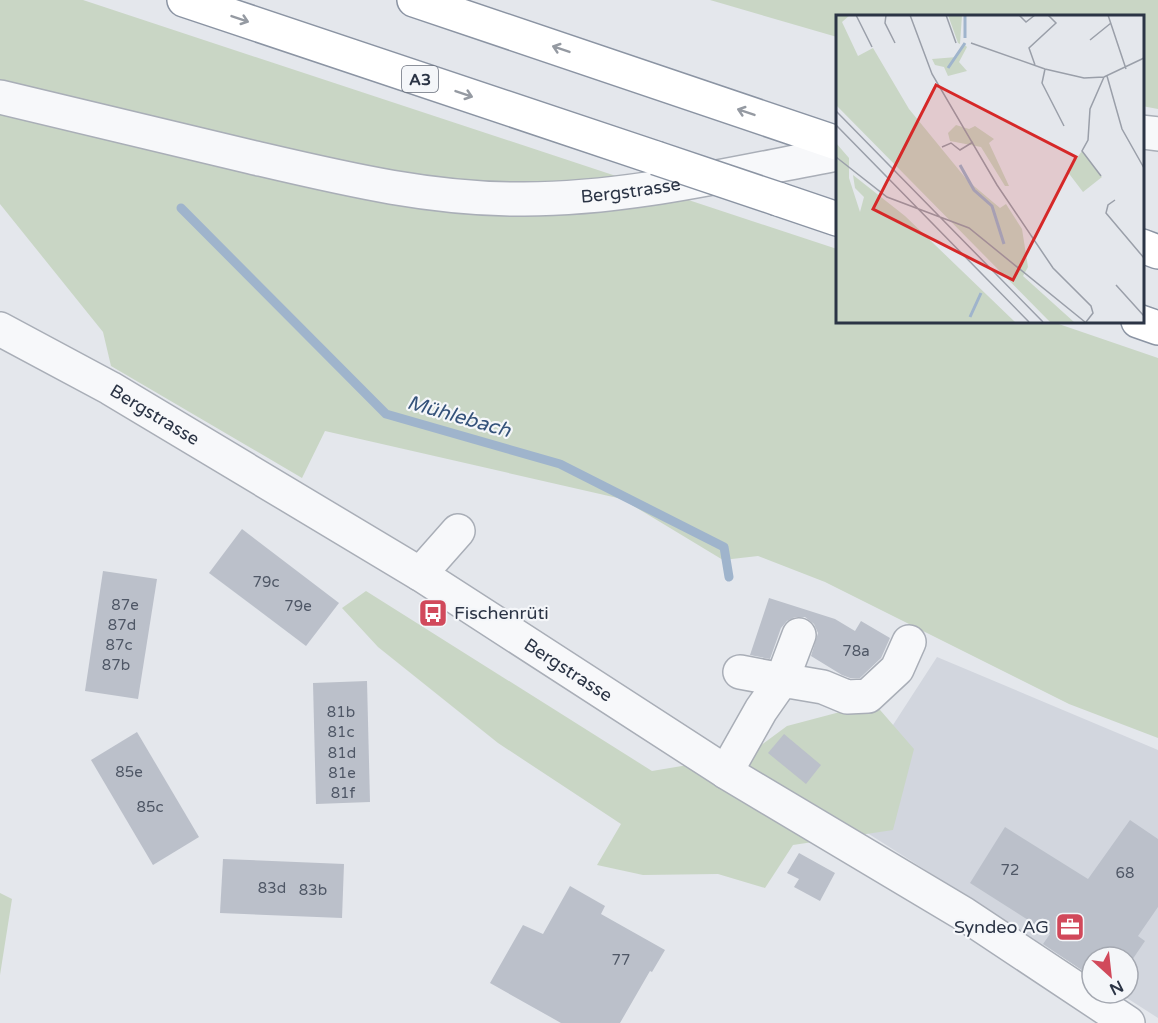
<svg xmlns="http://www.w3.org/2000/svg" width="1158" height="1023" viewBox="0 0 1158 1023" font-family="'Varela Round',sans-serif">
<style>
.built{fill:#d2d6de}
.green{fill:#c9d6c5}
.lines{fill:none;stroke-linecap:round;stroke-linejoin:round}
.stream{stroke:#9fb4cc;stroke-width:9}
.building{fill:#bbc0ca}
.minor-casing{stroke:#a9aeb7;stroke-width:36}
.highway-casing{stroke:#8b94a3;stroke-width:36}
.minor{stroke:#f7f8fa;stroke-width:33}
.highway{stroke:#fff;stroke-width:33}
.highway-bridge-casing{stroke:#8b94a3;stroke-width:36;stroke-linecap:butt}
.highway-bridge{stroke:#fff;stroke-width:33}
.oneway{stroke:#959aa2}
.labels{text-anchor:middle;stroke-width:4.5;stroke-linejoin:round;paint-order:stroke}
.number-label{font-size:15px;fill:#4f5766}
.shield{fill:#f4f6f9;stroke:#676e7b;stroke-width:1.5}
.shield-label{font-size:16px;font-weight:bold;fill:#2b3445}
.street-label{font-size:18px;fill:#2b3445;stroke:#f4f6f9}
.poi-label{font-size:18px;fill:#2b3445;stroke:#f4f6f9;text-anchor:start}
.water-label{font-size:20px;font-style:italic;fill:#34527a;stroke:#f4f6f9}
.inset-river{fill:none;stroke:#9fb4cc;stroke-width:3}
.inset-road{fill:none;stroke:#9a9fa9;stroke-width:1.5}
.view{fill:#d62828;fill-opacity:0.15;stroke:#d62828;stroke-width:3}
.inset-edge{fill:none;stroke:#2b3445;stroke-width:3}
</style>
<rect width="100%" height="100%" fill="#e4e7ec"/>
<!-- built -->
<path class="built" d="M 937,657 L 1158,750 L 1158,1018 L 1119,993 L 1128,993 L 1128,957 L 1092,957 L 1092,976 L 836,813 Z"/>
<!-- green -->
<g class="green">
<path d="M 0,0 L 83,0 L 837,249 L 837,321 L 1050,321 L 1158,358 L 1158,738 L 1069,704 L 825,582 L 758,556 L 723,560 L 622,499 L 325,431 L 302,478 L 111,366 L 103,332 L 0,204 Z"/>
<path d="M 710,0 L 1158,0 L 1158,109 L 1142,106 L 1142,16 L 837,16 L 837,37 Z"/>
<path d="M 366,591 L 652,771 L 748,755 L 787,726 L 874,703 L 914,749 L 893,830 L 793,845 L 765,888 L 718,874 L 643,875 L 597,865 L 621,824 L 498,743 L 378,647 L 342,608 Z"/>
<path d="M 0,893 L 12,899 L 0,975 Z"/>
</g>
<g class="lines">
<!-- stream -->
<path class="stream" d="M 181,208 L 386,414 L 560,464 L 724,547 L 729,577"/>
</g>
<!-- building -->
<g class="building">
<path d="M 242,529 L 339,603 L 306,646 L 209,573 Z"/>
<path d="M 103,571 L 157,579 L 138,699 L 85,691 Z"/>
<path d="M 769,598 L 835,619 L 855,631 L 861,621 L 890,638 L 881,658 L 860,678 L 850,678 L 842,675 L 811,656 L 818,633 L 814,624 L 805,617 L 795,617 L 787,621 L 781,628 L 770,659 L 750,655 Z"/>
<path d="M 367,681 L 370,802 L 316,804 L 313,683 Z"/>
<path d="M 137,732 L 199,837 L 153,865 L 91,760 Z"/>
<path d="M 784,734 L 821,765 L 806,784 L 768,753 Z"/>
<path d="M 1130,820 L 1158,839 L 1158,907 L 1138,936 L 1145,941 L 1128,966 L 1128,957 L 1092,957 L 1092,977 L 1043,944 L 1050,934 L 970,883 L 1005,827 L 1088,879 Z"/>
<path d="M 799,853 L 835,873 L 820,901 L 794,887 L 799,879 L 787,873 Z"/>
<path d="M 223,859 L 344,864 L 342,918 L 220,913 Z"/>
<path d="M 570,886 L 605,906 L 601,914 L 665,950 L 652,972 L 650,971 L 620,1023 L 561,1023 L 490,983 L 523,925 L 543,934 Z"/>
</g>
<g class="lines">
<!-- minor casing -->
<g class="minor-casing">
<g id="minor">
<path id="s1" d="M 0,97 C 84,117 168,137 251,157 C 341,178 431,200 524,199 C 629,199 734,173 837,154"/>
<path d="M 1142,132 L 1158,134"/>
<path id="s2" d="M 0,329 L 110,388 L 420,574 L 726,772 L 964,914 L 1128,1023"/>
<path d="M 420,574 L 458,531"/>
<path d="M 740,672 L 782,680 L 799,635"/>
<path d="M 726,772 L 761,710 L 782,680 L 823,687 L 847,697 L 868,696 L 897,669 L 909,642"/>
</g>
</g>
<!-- highway casing -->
<g class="highway-casing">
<g id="highway">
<path d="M 184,0 L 656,158"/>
<path d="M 414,0 L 837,143"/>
<path d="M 778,199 L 837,219"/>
<path d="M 1142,246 L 1158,252"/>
<path d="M 1138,321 L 1158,328"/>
</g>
</g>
<!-- minor -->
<use href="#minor" class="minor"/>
<!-- highway -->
<use href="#highway" class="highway"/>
<!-- highway-bridge casing -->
<g class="highway-bridge-casing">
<path id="highway-bridge" d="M 656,158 L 778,199"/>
</g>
<!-- highway-bridge -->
<use href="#highway-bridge" class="highway-bridge"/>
</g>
<!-- one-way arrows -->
<defs><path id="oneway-shaft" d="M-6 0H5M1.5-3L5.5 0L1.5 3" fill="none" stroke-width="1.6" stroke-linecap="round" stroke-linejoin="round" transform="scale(1.5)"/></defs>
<g class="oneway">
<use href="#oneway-shaft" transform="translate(240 19) rotate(19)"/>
<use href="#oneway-shaft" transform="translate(561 49) rotate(-161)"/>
<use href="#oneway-shaft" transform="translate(464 94) rotate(19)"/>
<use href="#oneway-shaft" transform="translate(746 112) rotate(-161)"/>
</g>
<!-- icons -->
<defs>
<g id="bus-square" transform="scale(1.5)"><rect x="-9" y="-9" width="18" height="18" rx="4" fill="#d1495b" stroke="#f4f6f9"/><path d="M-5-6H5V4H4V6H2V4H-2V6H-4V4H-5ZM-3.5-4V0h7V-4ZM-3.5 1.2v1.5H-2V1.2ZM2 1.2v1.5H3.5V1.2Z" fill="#fff"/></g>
<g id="office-square" transform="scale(1.5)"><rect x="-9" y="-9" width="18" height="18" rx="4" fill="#d1495b" stroke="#f4f6f9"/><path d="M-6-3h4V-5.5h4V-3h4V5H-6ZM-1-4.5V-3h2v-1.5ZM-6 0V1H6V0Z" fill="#fff"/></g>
</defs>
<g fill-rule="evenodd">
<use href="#bus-square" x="433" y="613"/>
<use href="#office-square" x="1070" y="927"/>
</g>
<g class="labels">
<!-- number labels -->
<g class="number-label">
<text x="266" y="587">79c</text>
<text x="125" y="610">87e</text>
<text x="298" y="611">79e</text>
<text x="122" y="630">87d</text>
<text x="119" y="650">87c</text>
<text x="856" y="656">78a</text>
<text x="116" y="670">87b</text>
<text x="341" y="717">81b</text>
<text x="341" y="737">81c</text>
<text x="342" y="758">81d</text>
<text x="129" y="777">85e</text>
<text x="342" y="778">81e</text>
<text x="343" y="798">81f</text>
<text x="150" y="812">85c</text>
<text x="1010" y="875">72</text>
<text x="1125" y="878">68</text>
<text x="272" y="893">83d</text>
<text x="313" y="895">83b</text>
<text x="621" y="965">77</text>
</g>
<!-- shield labels -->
<rect class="shield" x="402" y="66" width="36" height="26" rx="4.5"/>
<g class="shield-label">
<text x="420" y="85">A3</text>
</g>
<!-- street labels -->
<g class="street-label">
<text dy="6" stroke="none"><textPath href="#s1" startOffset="642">Bergstrasse</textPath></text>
<text dy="6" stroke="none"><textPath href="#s2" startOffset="177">Bergstrasse</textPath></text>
<text dy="6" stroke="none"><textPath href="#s2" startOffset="663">Bergstrasse</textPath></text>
</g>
<!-- poi labels -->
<g class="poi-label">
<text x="454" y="619">Fischenrüti</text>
<text x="1049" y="933" text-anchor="end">Syndeo AG</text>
</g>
<!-- water labels -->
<g class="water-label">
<text transform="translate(459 416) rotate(16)" y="7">Mühlebach</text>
</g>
</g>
<!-- overview -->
<g transform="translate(836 15)">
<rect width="308" height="308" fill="#e4e7ec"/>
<path d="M 0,0 L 14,0 L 6,7 L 22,41 L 37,33 L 73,94 L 132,166 L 164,193 L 170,189 L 186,214 L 192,252 L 187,261 L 238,307 L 214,307 L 0,90 ZM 112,0 L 126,0 L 124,29 L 122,28 ZM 128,29 L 131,32 L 123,47 L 131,56 L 112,61 L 108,52 L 99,50 L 96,44 L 121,42 ZM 120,110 L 133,114 L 139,111 L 158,124 L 153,128 L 173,171 L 169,171 L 145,132 L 114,126 L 112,118 ZM 0,128 L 13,143 L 13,163 L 24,197 L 28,182 L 19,173 L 17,160 L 69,201 L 179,307 L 0,307 ZM 246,136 L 266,162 L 247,177 L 231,156 Z" fill="#c9d6c5"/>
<path class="inset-river" d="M 129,23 L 129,0M 112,53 L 129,28M 124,150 L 138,175 L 156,191 L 168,229M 134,302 L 145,278"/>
<path class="inset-road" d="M 20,0 L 36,32M 50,0 L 49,8 L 59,28M 74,0 L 96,59 L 161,170 L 217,253 L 255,291 L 257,298 L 250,307M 110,0 L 120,28M 183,0 L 190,7 L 199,0M 272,0 L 290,54M 254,25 L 275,8M 135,28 L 209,54 L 248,63 L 268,62 L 308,43M 199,50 L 193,33 L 220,8 L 212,0M 209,54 L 206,68 L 228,111M 271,61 L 286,114 L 308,153M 0,96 L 207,307M 0,110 L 193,307M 106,132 L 115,128 L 124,135 L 137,127M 0,142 L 51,182 L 133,213 L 249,307M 265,161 L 246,136 L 252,125 L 254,94 L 268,62M 279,185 L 272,190 L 270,198 L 308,243M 280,270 L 308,301"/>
<path class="view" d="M 100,70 L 240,142 L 177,265 L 37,194 Z"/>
<rect width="308" height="308" class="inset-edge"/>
</g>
<!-- north arrow -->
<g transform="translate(1110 975) rotate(153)"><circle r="28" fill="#f4f6f9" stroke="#a4a8b1" stroke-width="1.5"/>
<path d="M0-4.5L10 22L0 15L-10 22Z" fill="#d1495b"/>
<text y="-9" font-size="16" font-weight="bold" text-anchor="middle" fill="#2b3445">N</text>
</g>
</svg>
